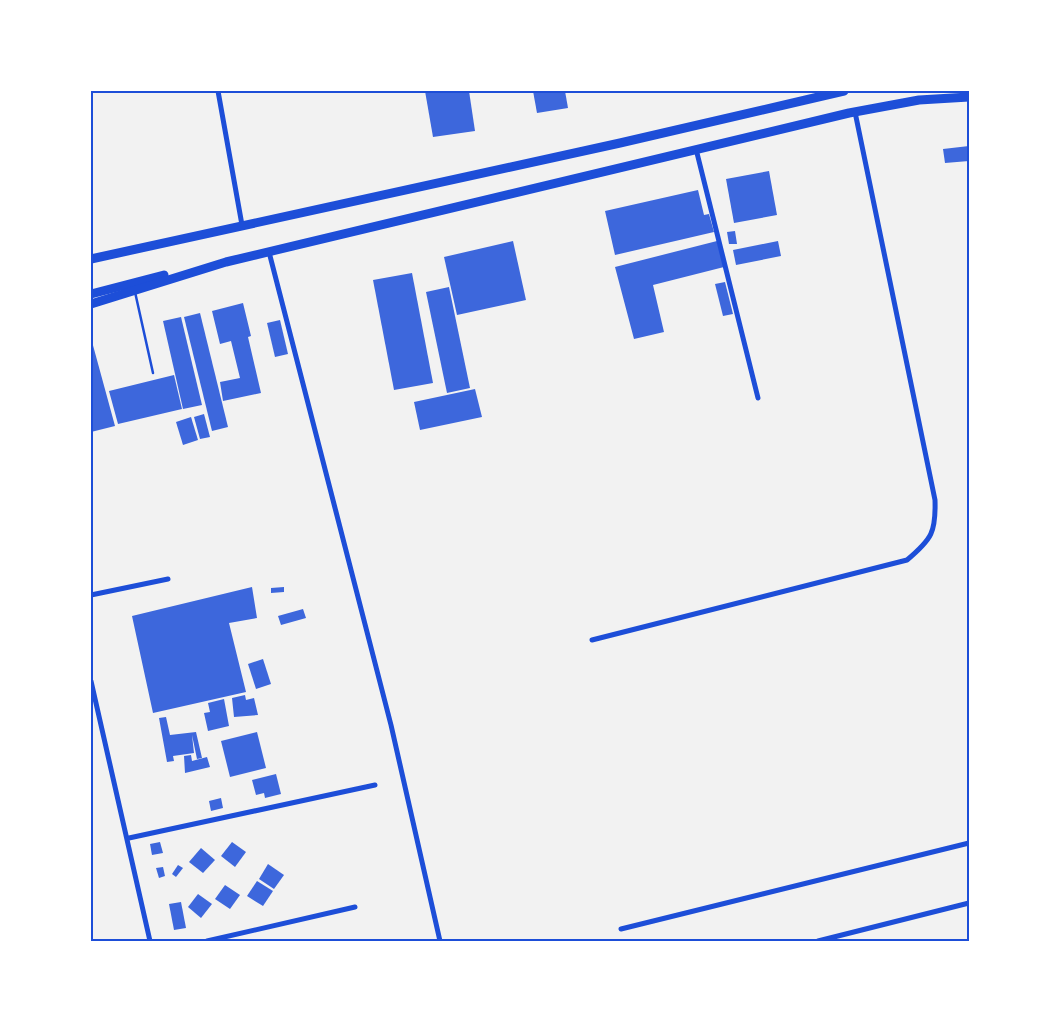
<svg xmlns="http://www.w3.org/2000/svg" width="1060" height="1032" viewBox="0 0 1060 1032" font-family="Lato,sans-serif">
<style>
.building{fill:#3d67dc}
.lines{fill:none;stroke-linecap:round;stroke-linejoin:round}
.service{stroke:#1d4ed8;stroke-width:2.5}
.minor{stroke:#1d4ed8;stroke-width:5}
.trunk{stroke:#1d4ed8;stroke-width:9}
.neatline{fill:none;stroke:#1d4ed8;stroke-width:2}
</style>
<rect width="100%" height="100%" fill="#f2f2f2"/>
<!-- building -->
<g class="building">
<path d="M 425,91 L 469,91 L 475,131 L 433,137 Z"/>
<path d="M 533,91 L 565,91 L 568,108 L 537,113 Z"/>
<path d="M 969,146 L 969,161 L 945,163 L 943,149 Z"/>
<path d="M 769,171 L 777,215 L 734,223 L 726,179 Z"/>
<path d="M 698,190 L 704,215 L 709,214 L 714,232 L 615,255 L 605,211 Z"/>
<path d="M 735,231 L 737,244 L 729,244 L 727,232 Z"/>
<path d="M 513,241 L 526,300 L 457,315 L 444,257 Z"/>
<path d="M 717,241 L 724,267 L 653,285 L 664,332 L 634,339 L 615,267 Z"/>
<path d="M 778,241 L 781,256 L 736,265 L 733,250 Z"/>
<path d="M 412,273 L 433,383 L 394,390 L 373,280 Z"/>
<path d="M 725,282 L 733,314 L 723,316 L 715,284 Z"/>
<path d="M 449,287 L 470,388 L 447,393 L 426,292 Z"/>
<path d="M 243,303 L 251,336 L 248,337 L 261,393 L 223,401 L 220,382 L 240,378 L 231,341 L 220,344 L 212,311 Z"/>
<path d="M 200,313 L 228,427 L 212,431 L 184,317 Z"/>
<path d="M 181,317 L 202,405 L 183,409 L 163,321 Z"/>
<path d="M 280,320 L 288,354 L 275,357 L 267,323 Z"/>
<path d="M 91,338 L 115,426 L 91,432 Z"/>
<path d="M 174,375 L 182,409 L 118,424 L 109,391 Z"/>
<path d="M 475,389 L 482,417 L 420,430 L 414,402 Z"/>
<path d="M 204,414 L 210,437 L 200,439 L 194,417 Z"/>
<path d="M 191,417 L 198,440 L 183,445 L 176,422 Z"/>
<path d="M 252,587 L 257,618 L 229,623 L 246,692 L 153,713 L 132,616 Z"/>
<path d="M 284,587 L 284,592 L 271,593 L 271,588 Z"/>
<path d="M 303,609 L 306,618 L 281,625 L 278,616 Z"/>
<path d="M 263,659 L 271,684 L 256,689 L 248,664 Z"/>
<path d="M 245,695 L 246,700 L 254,698 L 258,715 L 234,717 L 232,698 Z"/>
<path d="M 224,699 L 229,726 L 208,731 L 204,713 L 210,712 L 208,703 Z"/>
<path d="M 166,717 L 170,735 L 196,732 L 202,758 L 197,759 L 192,735 L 194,753 L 173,756 L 174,761 L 167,762 L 159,718 Z"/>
<path d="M 257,732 L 266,768 L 230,777 L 221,741 Z"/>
<path d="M 191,755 L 192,761 L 207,757 L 210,767 L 185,773 L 184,756 Z"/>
<path d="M 276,774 L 281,794 L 265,798 L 264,793 L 256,795 L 252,780 Z"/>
<path d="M 221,798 L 223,808 L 211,811 L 209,801 Z"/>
<path d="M 160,842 L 163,853 L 152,855 L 150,844 Z"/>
<path d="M 232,842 L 246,852 L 235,867 L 221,856 Z"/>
<path d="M 201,848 L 215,860 L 203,873 L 189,862 Z"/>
<path d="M 268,864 L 284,875 L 274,889 L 259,879 Z"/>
<path d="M 178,865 L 183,868 L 176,877 L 172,874 Z"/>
<path d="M 163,867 L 165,876 L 159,878 L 156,868 Z"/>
<path d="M 257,881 L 273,891 L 263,906 L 247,896 Z"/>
<path d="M 225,885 L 240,895 L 230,909 L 215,899 Z"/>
<path d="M 198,894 L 212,904 L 201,918 L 188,907 Z"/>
<path d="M 181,902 L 186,928 L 174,930 L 169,904 Z"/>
</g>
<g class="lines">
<!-- service -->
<path class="service" d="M 135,292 L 153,373"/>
<!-- minor -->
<g class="minor">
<path d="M 218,91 L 242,225"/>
<path d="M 696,149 L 758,398"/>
<path d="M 269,252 L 391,725 L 440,941"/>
<path d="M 91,595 L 168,579"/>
<path d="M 592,640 L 907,560 C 932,539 936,532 935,500 L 855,112"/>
<path d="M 91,681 L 150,941"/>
<path d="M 129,838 L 375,785"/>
<path d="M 621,929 L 969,843"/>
<path d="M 207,941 L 355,907"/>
<path d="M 818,941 L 969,903"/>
</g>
<!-- trunk -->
<g class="trunk">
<path d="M 91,259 L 620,143 L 844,91"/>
<path d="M 91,294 L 164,275"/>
<path d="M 91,304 L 226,262 L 849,113 L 919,100 L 969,97"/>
</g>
</g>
<!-- border -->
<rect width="1060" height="1032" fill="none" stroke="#ffffff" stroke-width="185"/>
<rect x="92" y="92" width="876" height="848" class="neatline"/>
</svg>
